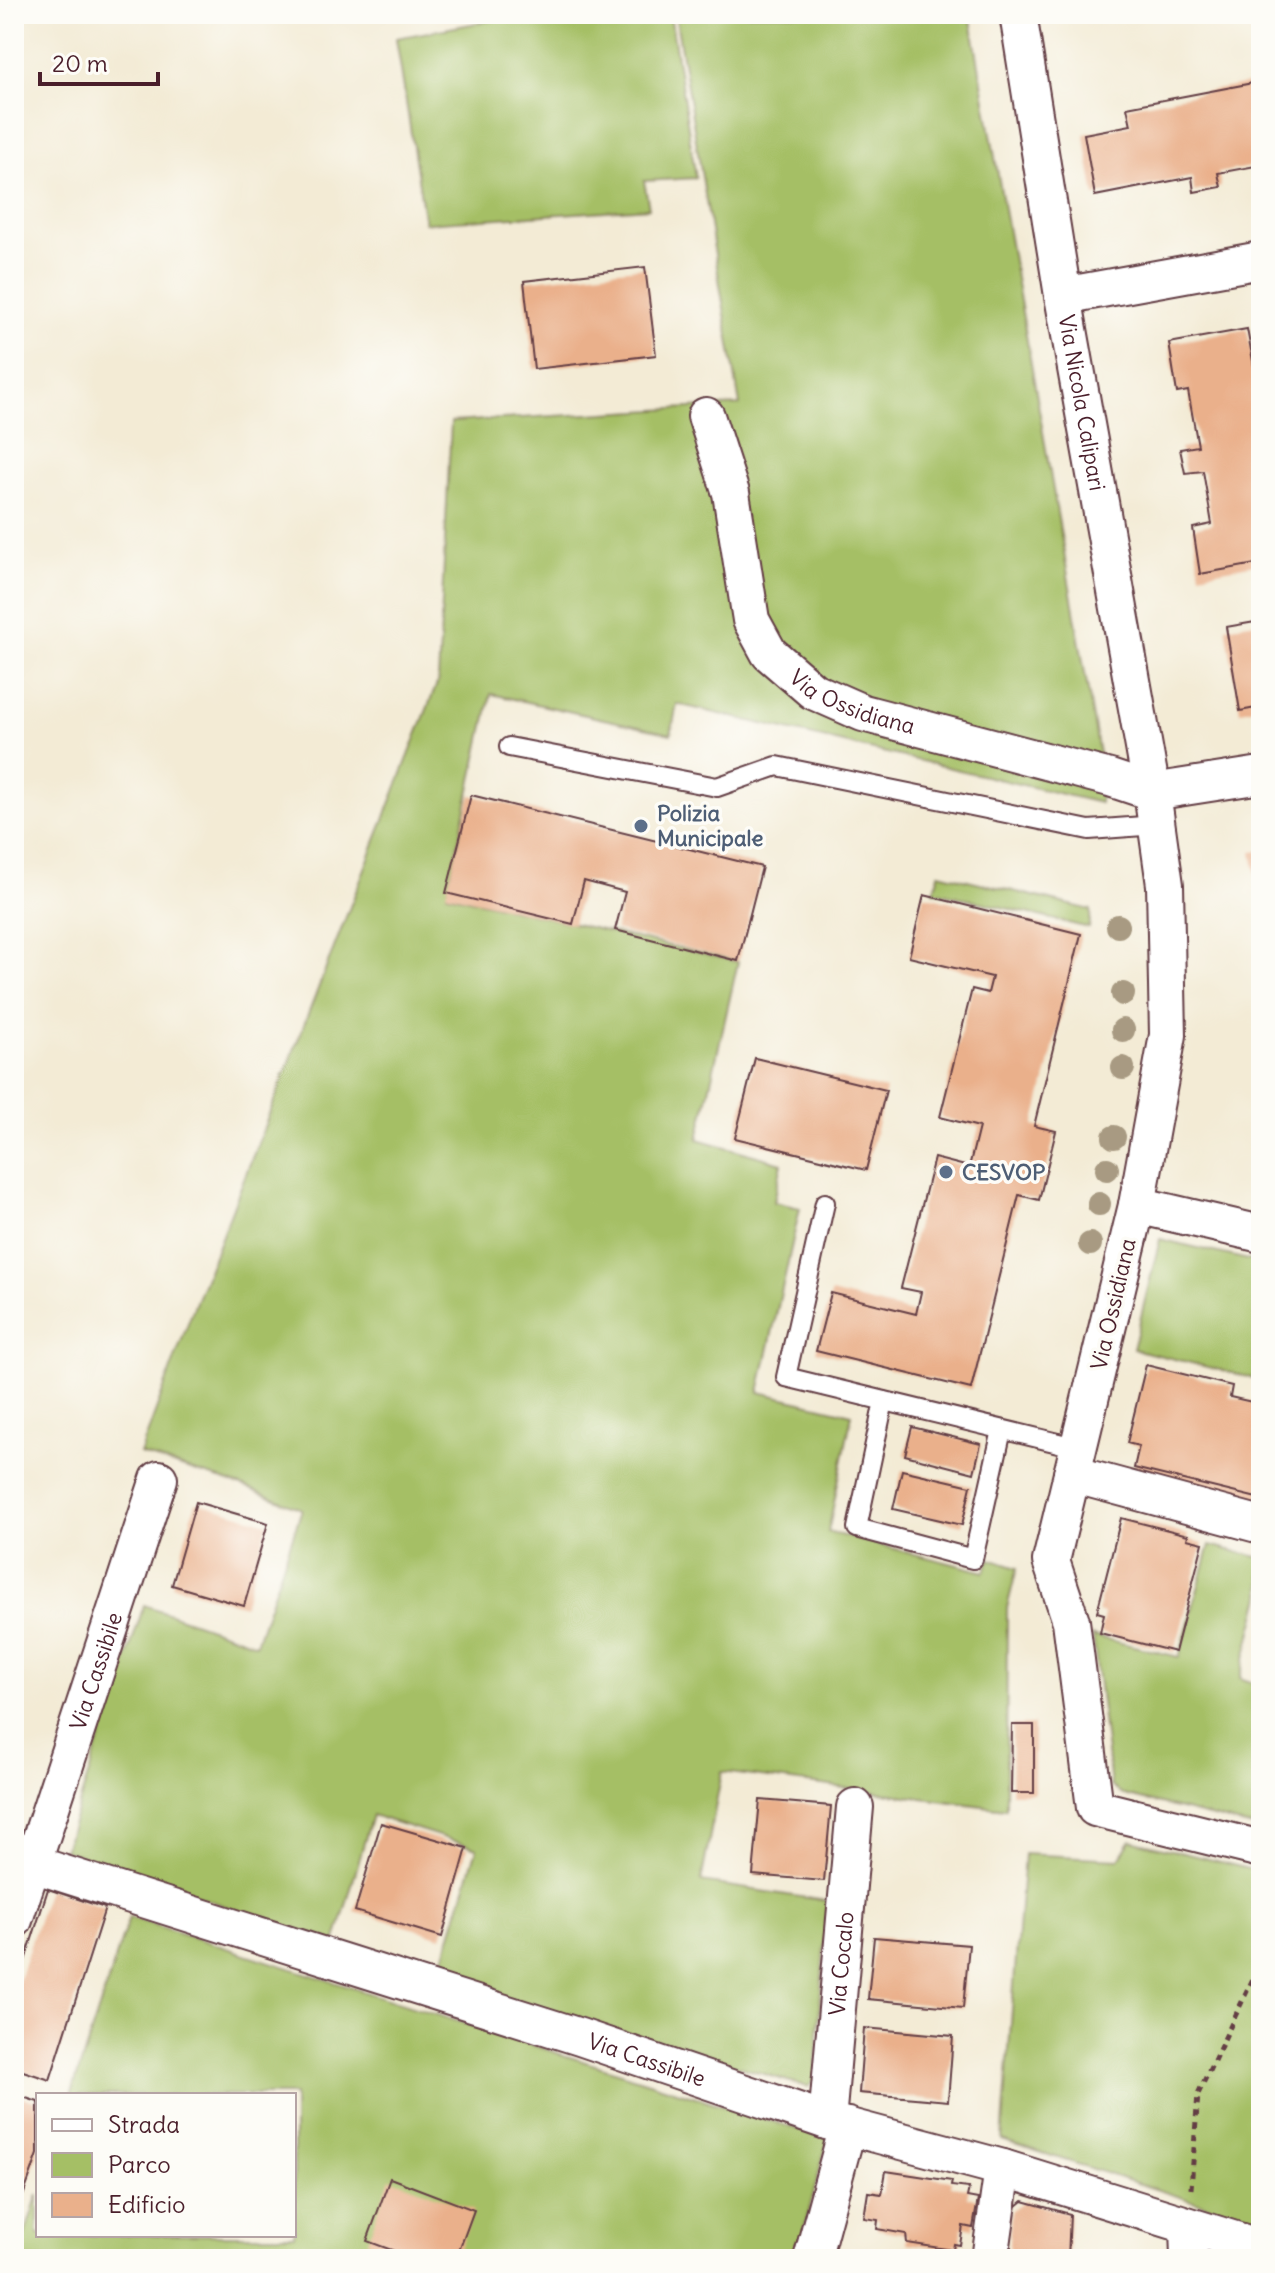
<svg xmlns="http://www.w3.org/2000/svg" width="1275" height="2273" viewBox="0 0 1275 2273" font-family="Delius,sans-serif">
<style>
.green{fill:#a5bf65;stroke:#786f48;stroke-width:2}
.building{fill:#eab08b}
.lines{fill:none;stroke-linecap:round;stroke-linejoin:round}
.lane-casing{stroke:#633e44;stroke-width:22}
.street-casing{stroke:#633e44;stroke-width:40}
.path{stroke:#633e44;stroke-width:5;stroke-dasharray:6 6;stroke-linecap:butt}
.lane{stroke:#fff;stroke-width:18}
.street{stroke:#fff;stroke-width:36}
.tree{fill:#a89a82}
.service-dot{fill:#5c6f8a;stroke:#fdfcf7;stroke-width:3}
.labels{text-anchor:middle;stroke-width:7;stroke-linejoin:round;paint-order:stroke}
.street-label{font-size:22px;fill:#4a1f2b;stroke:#fdfcf7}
.service-label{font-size:22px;font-weight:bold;fill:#4e5e75;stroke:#fdfcf7;text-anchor:start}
</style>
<rect width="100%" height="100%" fill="#fdfcf7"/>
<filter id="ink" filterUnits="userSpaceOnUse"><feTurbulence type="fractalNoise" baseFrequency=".0125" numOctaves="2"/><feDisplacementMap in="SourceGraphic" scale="16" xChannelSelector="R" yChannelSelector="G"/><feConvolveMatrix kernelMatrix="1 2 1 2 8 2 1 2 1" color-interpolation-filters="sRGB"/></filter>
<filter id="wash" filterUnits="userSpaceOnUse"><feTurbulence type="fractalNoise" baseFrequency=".006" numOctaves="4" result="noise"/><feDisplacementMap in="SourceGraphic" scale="32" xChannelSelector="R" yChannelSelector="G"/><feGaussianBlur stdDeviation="1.8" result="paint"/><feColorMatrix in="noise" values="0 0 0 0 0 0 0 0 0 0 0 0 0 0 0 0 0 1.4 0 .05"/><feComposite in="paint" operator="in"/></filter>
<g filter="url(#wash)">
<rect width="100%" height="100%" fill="#f3ebd5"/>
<!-- green -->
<g class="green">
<path d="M 525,14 L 670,14 L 696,178 L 644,181 L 649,208 L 425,223 L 396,38 Z"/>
<path d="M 675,14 L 970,14 L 1100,759 L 1100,803 L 677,704 L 671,734 L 491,694 L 447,894 L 738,962 L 698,1139 L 782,1163 L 774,1202 L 800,1208 L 759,1392 L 852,1414 L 828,1532 L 985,1572 L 990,1559 L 1017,1568 L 1007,1608 L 1006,1809 L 722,1772 L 701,1882 L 827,1901 L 815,2080 L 808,2087 L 438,1978 L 477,1848 L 372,1815 L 335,1944 L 64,1850 L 144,1605 L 256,1644 L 302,1509 L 245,1487 L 140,1454 L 192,1312 L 438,681 L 451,422 L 740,405 Z"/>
<path d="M 939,873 L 1091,910 L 1089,928 L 934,891 Z"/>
<path d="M 1160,1239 L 1261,1263 L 1261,1380 L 1133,1349 Z"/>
<path d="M 1210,1545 L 1261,1558 L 1261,1596 L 1240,1678 L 1261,1686 L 1261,1829 L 1124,1795 L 1111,1786 L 1093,1636 L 1179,1657 Z"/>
<path d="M 1131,1840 L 1261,1872 L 1261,2223 L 1002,2140 L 1024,1854 L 1119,1859 Z"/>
<path d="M 129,1917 L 828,2139 L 796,2259 L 17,2259 L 38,2194 L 38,2235 L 294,2235 L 294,2095 L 71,2095 Z"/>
</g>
<g id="blocks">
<!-- building -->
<g class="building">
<path d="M 1258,82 L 1261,96 L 1261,165 L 1218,173 L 1221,187 L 1194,192 L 1192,177 L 1095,196 L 1084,134 L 1131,125 L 1127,107 Z"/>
<path d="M 645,267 L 656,355 L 534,369 L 524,281 Z"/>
<path d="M 1247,329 L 1256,377 L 1260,376 L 1261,383 L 1261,563 L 1200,574 L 1193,528 L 1212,524 L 1203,471 L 1185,473 L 1180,449 L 1198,446 L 1188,391 L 1177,393 L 1169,343 Z"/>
<path d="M 1261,621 L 1261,707 L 1240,711 L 1226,627 Z"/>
<path d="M 471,795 L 762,867 L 738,961 L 615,930 L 625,892 L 584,881 L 573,924 L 446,893 Z"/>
<path d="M 1261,851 L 1261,892 L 1259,892 L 1252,852 Z"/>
<path d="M 924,895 L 1081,934 L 1034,1126 L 1056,1131 L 1039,1200 L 1019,1195 L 971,1389 L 816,1351 L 831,1293 L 916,1314 L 921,1292 L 901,1288 L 934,1158 L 969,1167 L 979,1127 L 940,1117 L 972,989 L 988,993 L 992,977 L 909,957 Z"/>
<path d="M 755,1058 L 886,1090 L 866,1170 L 735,1138 Z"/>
<path d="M 1146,1365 L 1232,1386 L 1230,1397 L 1261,1404 L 1261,1499 L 1134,1468 L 1139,1446 L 1127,1443 Z"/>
<path d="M 912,1427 L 981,1444 L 974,1473 L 905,1455 Z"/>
<path d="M 902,1470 L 971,1486 L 962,1525 L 893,1509 Z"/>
<path d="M 196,1502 L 268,1523 L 244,1606 L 172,1585 Z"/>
<path d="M 1121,1518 L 1188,1535 L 1187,1539 L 1203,1543 L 1175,1652 L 1100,1633 L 1104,1614 L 1097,1612 Z"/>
<path d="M 1012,1725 L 1034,1725 L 1034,1793 L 1011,1793 Z"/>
<path d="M 760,1800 L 831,1806 L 824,1881 L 753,1875 Z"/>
<path d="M 381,1823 L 467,1848 L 442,1937 L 355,1911 Z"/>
<path d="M 48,1889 L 105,1908 L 50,2080 L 14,2068 L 14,1995 Z"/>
<path d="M 874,1937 L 969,1945 L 963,2008 L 868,1999 Z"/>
<path d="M 864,2028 L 953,2036 L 948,2101 L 859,2093 Z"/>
<path d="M 14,2094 L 38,2102 L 38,2154 L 18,2210 L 14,2209 Z"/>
<path d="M 886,2171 L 952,2181 L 951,2186 L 969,2188 L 967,2197 L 978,2199 L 973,2228 L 963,2226 L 960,2245 L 954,2244 L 953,2250 L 907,2243 L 906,2234 L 877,2229 L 878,2220 L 864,2218 L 868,2192 L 882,2194 Z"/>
<path d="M 390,2178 L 474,2210 L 456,2259 L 416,2259 L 367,2241 Z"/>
<path d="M 1023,2201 L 1070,2214 L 1068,2259 L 1008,2259 L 1011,2211 Z"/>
</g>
</g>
</g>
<g filter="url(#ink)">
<use href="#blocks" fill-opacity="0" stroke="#633e44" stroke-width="2"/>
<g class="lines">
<!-- lane casing -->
<g class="lane-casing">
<g id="lane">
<path d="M 509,747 L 717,787 L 777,766 L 1089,830 L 1157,825"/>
<path d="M 825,1203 L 786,1377 L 1079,1448"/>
<path d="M 884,1401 L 857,1528 L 973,1559 L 1002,1430"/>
</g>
</g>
<!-- street casing -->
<g class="street-casing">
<g id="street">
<path id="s1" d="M 1018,14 L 1063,296 L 1152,792 L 1165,885 L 1168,1035 L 1137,1205 L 1051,1561 L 1071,1621 L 1095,1808 L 1261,1849"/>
<path d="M 1063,296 L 1261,260"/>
<path id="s2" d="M 706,416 L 731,493 L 751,620 L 769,653 L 813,691 L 863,713 L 1110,778 L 1152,792 L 1261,775"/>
<path d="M 1137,1205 L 1261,1234"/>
<path d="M 1072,1474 L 1261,1525"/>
<path id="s3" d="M 14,1858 L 580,2037 L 827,2121 L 1003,2168 L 1261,2248"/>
<path id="s4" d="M 14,1920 L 159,1479"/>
<path id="s5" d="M 827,2121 L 855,1807"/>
<path d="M 1188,2226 L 1189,2259"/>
<path d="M 812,2259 L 848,2126"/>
<path d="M 990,2259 L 1003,2168"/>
</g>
</g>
<!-- path -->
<path class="path" d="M 1191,2189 L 1198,2094 L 1261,1962"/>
<!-- lane -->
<use href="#lane" class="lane"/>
<!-- street -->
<use href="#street" class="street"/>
</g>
<!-- trees -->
<g class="tree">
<circle cx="1118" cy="926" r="12"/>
<circle cx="1123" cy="994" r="12"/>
<circle cx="1123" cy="1030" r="12"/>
<circle cx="1123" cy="1068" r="12"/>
<circle cx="1114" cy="1137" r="12"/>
<circle cx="1107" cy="1169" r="12"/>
<circle cx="1099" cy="1204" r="12"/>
<circle cx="1090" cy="1244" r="12"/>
</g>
</g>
<!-- markers -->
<g class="service-dot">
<circle cx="641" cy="826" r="8"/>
<circle cx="946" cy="1172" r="8"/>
</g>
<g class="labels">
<!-- street labels -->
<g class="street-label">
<text dy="8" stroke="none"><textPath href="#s1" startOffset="394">Via Nicola Calipari</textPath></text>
<text dy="8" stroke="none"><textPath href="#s2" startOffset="346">Via Ossidiana</textPath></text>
<text transform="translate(1113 1304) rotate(-77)" y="8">Via Ossidiana</text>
<text dy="8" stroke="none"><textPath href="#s4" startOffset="262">Via Cassibile</textPath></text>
<text dy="8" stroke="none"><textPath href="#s5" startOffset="158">Via Cocalo</textPath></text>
<text dy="8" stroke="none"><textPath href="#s3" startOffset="664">Via Cassibile</textPath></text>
</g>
<!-- service labels -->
<g class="service-label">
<text x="657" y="821">Polizia<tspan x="657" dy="25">Municipale</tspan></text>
<text x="962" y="1180">CESVOP</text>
</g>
</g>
<!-- margin -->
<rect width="1275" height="2273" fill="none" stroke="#fdfcf7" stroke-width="48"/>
<!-- legend -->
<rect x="36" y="2093" width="260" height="144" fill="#fdfcf7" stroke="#b5a4a5" stroke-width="2"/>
<rect x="52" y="2119" width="40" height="12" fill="#ffffff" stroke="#b5a4a5" stroke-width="2"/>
<text x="108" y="2133" font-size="24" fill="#4a1f2b">Strada</text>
<rect x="52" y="2153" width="40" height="24" fill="#a5bf65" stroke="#b5a4a5" stroke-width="2"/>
<text x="108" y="2173" font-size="24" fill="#4a1f2b">Parco</text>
<rect x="52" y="2193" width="40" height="24" fill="#eab08b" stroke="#b5a4a5" stroke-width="2"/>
<text x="108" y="2213" font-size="24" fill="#4a1f2b">Edificio</text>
<!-- scale -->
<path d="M40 72v12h118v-12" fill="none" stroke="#4a1f2b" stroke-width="4"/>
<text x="52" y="72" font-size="24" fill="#4a1f2b" stroke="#fdfcf7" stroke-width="6" paint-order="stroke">20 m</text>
</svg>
